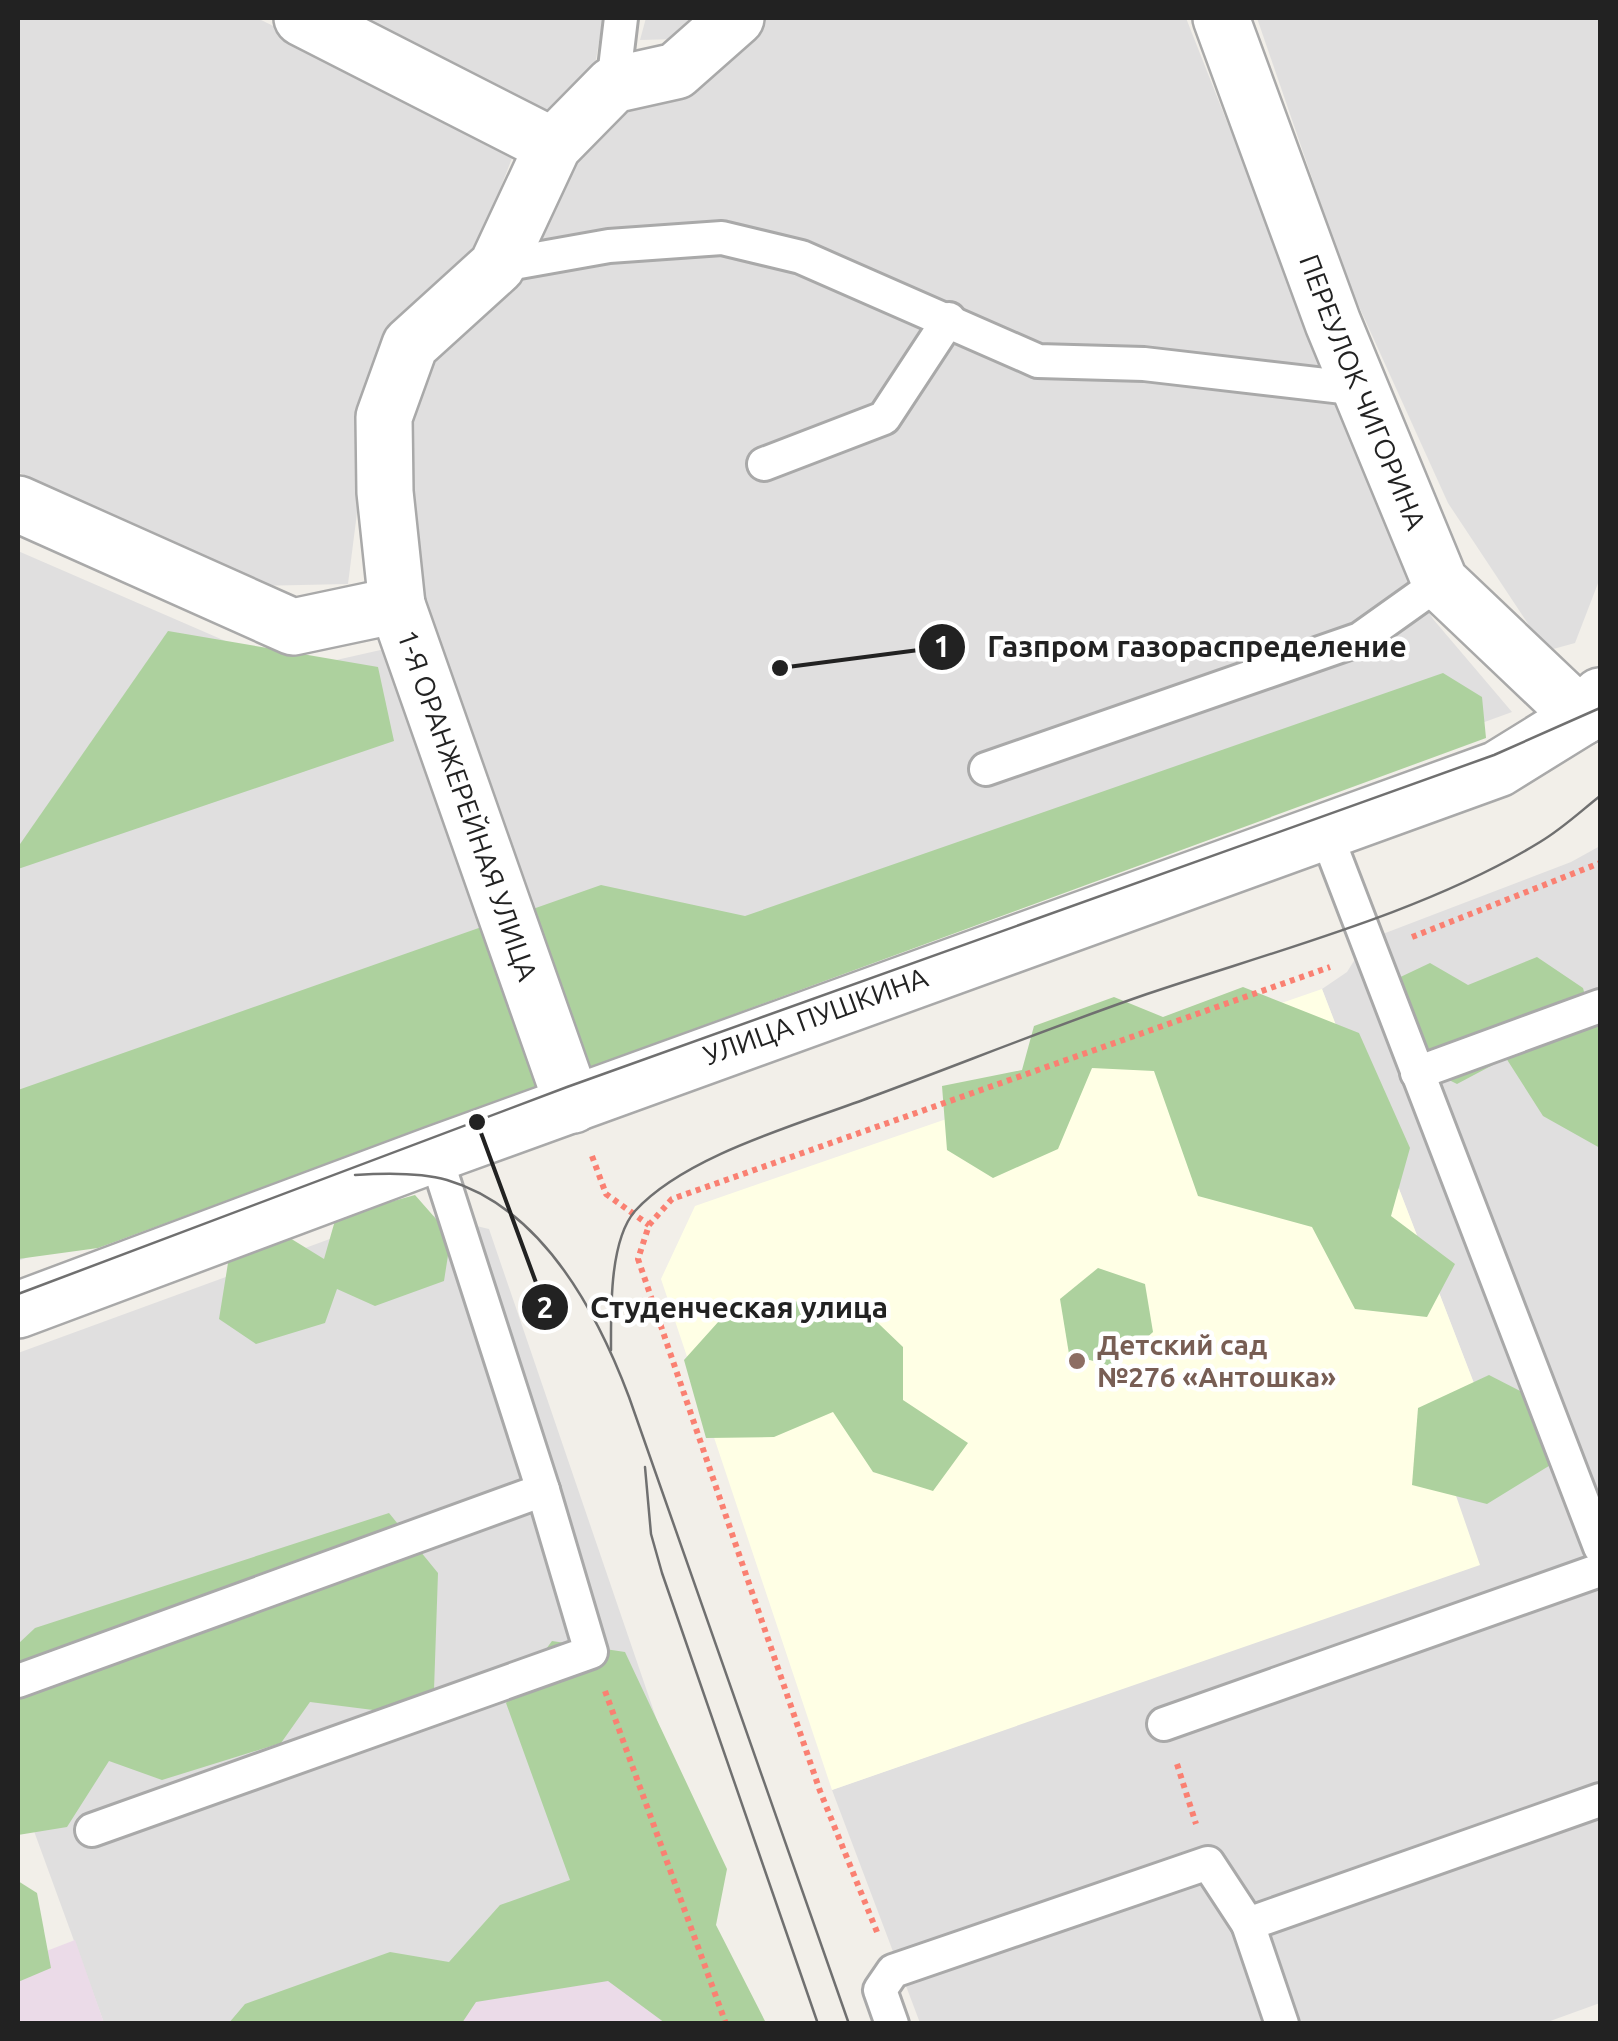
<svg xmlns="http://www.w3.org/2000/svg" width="1618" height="2041" viewBox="0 0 1618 2041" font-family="Ubuntu,sans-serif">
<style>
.residential{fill:#e0dfdf}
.industrial{fill:#ebdbe8}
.education{fill:#ffffe5}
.forest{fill:#add19e}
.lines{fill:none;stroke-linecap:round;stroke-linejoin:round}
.service-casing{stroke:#a9a9a9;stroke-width:38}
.minor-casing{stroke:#a9a9a9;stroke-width:60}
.path{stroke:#fa8072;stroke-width:6;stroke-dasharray:5 5;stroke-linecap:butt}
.service{stroke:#fff;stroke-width:32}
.minor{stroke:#fff;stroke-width:55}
.tram{stroke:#707070;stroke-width:2.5}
.education-dot{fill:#8d6e63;stroke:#fff;stroke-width:4}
.labels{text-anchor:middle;stroke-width:9;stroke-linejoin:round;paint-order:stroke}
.street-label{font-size:28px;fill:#222;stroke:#fff}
.education-label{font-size:28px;font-weight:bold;fill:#785e54;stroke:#fff;text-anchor:start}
.leader{fill:none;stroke:#222;stroke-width:4}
.callout-dot{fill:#222;stroke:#fff;stroke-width:4}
.mark-label{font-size:30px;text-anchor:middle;font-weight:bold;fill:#fff}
.callout-label{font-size:30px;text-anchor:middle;font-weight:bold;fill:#222;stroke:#fff;stroke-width:9;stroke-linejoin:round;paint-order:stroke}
</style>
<rect width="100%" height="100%" fill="#f2efe9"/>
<!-- residential -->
<g class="residential">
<path d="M 18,18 L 257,18 L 517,145 L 476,252 L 360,489 L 348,584 L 252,586 L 18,472 Z"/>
<path d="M 360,18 L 603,18 L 593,77 L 548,113 Z"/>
<path d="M 646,18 L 695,18 L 676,39 L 640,40 Z"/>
<path d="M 763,18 L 1186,18 L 1403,568 L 1433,619 L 1512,712 L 582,1051 L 417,606 L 400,420 L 421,371 L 489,302 L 600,127 Z"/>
<path d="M 1257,18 L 1600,18 L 1600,578 L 1575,643 L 1546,651 L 1448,503 L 1347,280 Z"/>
<path d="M 18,551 L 292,670 L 385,649 L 532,1069 L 18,1261 Z"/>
<path d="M 1600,846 L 1600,2003 L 1542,2024 L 920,2023 L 832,1790 L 1128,1686 L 1444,1464 L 1497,1443 L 1322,989 L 1347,972 L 1367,940 L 1571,862 Z"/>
<path d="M 409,1210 L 489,1229 L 717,1896 L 374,2023 L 104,2023 L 23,1801 L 18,1800 L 18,1353 Z"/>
</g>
<!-- industrial -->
<g class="industrial">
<path d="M 638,1925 L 673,2024 L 374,2024 Z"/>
<path d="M 75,1940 L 104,2023 L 18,2024 L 18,1962 Z"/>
</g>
<!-- education -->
<path class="education" d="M 1322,989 L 1497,1443 L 1445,1464 L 1480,1565 L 832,1790 L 661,1279 L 695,1206 Z"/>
<!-- forest -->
<g class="forest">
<path d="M 168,631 L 378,667 L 394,741 L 18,869 L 18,847 Z"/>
<path d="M 1443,673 L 1482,697 L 1486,738 L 98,1248 L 18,1259 L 18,1090 L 601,885 L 745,916 Z"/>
<path d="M 1537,957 L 1583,988 L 1593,1025 L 1600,1022 L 1600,1148 L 1543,1116 L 1506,1058 L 1457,1084 L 1393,1052 L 1392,981 L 1430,963 L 1468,985 Z"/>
<path d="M 1243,987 L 1359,1033 L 1410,1148 L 1391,1216 L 1455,1264 L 1427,1317 L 1355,1309 L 1312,1227 L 1198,1196 L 1154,1071 L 1092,1068 L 1058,1149 L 993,1178 L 947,1150 L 942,1086 L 1022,1070 L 1034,1026 L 1114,997 L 1163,1017 Z"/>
<path d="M 415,1195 L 451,1236 L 444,1281 L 375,1306 L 337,1289 L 325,1323 L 256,1344 L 219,1319 L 228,1263 L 285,1235 L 324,1259 L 336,1217 Z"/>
<path d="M 1098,1268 L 1145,1284 L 1153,1332 L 1114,1367 L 1069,1354 L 1060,1299 Z"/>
<path d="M 737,1301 L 856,1302 L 903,1347 L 903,1400 L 968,1443 L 933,1491 L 873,1472 L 833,1412 L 774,1437 L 706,1438 L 684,1360 Z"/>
<path d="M 1489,1375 L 1530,1396 L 1557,1461 L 1487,1504 L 1412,1485 L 1418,1408 Z"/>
<path d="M 389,1513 L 438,1573 L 434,1690 L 381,1711 L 310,1702 L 281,1743 L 162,1780 L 109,1761 L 67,1827 L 18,1835 L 18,1644 L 35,1628 Z"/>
<path d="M 552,1641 L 625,1652 L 727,1869 L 716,1925 L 766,2023 L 665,2023 L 608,1981 L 476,2002 L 462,2023 L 228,2024 L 245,2004 L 390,1952 L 449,1962 L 500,1905 L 570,1880 L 506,1703 Z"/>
<path d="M 18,1881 L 37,1893 L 51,1968 L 18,1982 Z"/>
</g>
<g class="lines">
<!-- service casing -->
<g class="service-casing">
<g id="service">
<path d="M 613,85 L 621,18"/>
<path d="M 497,266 L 609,246 L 722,238 L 801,257 L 1038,361 L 1144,364 L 1360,389"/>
<path d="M 764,464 L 884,418 L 949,319"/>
<path d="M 986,769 L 1360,639 L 1440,582"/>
<path d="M 1325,831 L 1600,1547"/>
<path d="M 1417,1073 L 1600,1006"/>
<path d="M 18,1681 L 543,1490 L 435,1154"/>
<path d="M 1164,1724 L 1600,1570"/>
<path d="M 92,1830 L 591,1652 L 543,1490"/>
<path d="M 1248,1924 L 1282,2024"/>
<path d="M 892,2024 L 880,1990 L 893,1971 L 1208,1863 L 1248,1924 L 1600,1800"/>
</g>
</g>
<!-- minor casing -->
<g class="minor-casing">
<g id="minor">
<path d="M 302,18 L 553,146"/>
<path id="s1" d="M 1221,18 L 1333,323 L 1440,582 L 1582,717"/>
<path id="s2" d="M 18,504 L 293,627 L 397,605 L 573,1105"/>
<path d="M 397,605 L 385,492 L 384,417 L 410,345 L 497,266 L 553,146 L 613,85 L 676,71 L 736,18"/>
<path id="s3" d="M 18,1310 L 435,1154 L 1498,769 L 1582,717 L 1600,696"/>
</g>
</g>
<!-- path -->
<g class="path">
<path d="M 1412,937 L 1600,863"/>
<path d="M 592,1156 L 606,1194 L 649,1225"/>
<path d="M 605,1691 L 726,2024"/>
<path d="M 1177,1764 L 1196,1824"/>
<path d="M 877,1932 L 820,1791 L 638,1259 L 649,1225 L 672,1199 L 1330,967"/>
</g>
<!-- service -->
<use href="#service" class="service"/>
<!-- minor -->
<use href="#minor" class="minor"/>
<!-- tram -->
<g class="tram">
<path d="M 355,1175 C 384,1173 419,1172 447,1180 C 542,1208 597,1312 629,1397 L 849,2024"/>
<path d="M 18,1294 L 567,1087 L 1494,755 L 1600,708"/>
<path d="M 611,1350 C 611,1312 609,1241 635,1211 C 686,1155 800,1124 871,1097 C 963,1063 1054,1026 1147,994 C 1274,951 1426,912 1540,842 C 1562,829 1581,811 1600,796"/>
<path d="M 645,1467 L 651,1534 L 662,1573 L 818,2024"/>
</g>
</g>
<!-- markers -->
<circle class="education-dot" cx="1077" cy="1361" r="10"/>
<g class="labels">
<!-- street labels -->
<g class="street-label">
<text dy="10" stroke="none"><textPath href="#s1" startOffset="400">ПЕРЕУЛОК ЧИГОРИНА</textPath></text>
<text dy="10" stroke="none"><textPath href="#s2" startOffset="620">1-Я ОРАНЖЕРЕЙНАЯ УЛИЦА</textPath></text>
<text dy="10" stroke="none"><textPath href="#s3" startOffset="850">УЛИЦА ПУШКИНА</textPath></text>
</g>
<!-- education labels -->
<g class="education-label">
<text x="1097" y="1355">Детский сад<tspan x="1097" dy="32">№276 «Антошка»</tspan></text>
</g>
</g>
<!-- callouts -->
<path class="leader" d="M780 668L942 647M477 1122L545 1307"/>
<g class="callout-dot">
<circle cx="780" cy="668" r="10"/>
<circle cx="477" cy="1122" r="10"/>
<circle cx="942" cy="647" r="25"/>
<circle cx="545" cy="1307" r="25"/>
</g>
<g class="mark-label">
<text x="942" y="657">1</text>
<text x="545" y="1318">2</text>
</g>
<g class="callout-label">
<text x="1197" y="657">Газпром газораспределение</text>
<text x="739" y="1318">Студенческая улица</text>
</g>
<!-- border -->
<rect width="1618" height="2041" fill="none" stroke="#222222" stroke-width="40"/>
</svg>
